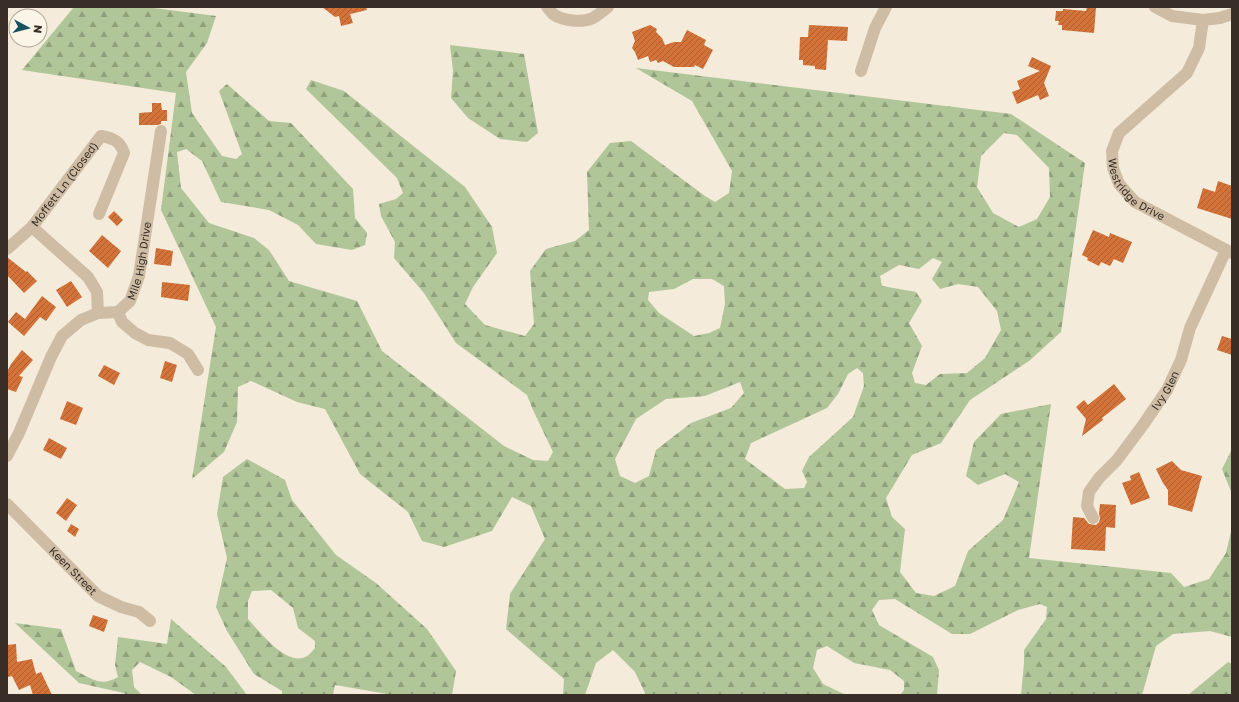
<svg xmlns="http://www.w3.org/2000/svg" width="1239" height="702" viewBox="0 0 1239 702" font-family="'Golos Text',sans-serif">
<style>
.forest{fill:url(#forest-firs);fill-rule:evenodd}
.building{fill:url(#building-hatch)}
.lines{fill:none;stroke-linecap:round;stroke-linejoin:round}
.minor{stroke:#cebda4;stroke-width:12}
.labels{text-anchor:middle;stroke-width:4;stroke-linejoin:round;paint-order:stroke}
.street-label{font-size:11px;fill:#382e27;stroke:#fbf5e7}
</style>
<defs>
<pattern id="forest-firs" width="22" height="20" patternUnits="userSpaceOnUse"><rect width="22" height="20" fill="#b0c598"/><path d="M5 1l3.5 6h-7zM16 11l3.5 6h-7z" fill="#90a07c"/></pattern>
<pattern id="building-hatch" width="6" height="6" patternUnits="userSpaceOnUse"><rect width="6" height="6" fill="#d37239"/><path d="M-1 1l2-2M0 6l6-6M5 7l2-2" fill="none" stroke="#ac5e30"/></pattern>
</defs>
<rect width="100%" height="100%" fill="#f4ebda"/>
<!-- forest -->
<g class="forest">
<path d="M 74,7 L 146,7 L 216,16 L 207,43 L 186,72 L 192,113 L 222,156 L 236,159 L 242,154 L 219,91 L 227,84 L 269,121 L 291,123 L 353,189 L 355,218 L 367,233 L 365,245 L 352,250 L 316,244 L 298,225 L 269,210 L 221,202 L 202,161 L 186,149 L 177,152 L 181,188 L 209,223 L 254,238 L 269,250 L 289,281 L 357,301 L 382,351 L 504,446 L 533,460 L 548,461 L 553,452 L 533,410 L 527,395 L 456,343 L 424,293 L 394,258 L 395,242 L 381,216 L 379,204 L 396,199 L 403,193 L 397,178 L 306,89 L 311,80 L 344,91 L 465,187 L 492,227 L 497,253 L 473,287 L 465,304 L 485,325 L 525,336 L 534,324 L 530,271 L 546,249 L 575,241 L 589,230 L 587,172 L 610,143 L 631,141 L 705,196 L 715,202 L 729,193 L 732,171 L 692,101 L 636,68 L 1011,114 L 1085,163 L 1061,332 L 1029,361 L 970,400 L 941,443 L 912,455 L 886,498 L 892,517 L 905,529 L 900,572 L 916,593 L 934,596 L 955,586 L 968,551 L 1003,520 L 1019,482 L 1005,474 L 978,485 L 966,476 L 974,442 L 1001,414 L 1051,404 L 1029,558 L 1171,573 L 1184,587 L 1209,579 L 1226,553 L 1232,527 L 1232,637 L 1210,631 L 1173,634 L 1156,646 L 1142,695 L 1021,695 L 1024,663 L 1024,650 L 1046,619 L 1047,607 L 1040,604 L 1018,610 L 970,634 L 952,634 L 895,599 L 879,600 L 872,610 L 879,625 L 933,657 L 939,670 L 937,695 L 900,695 L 904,690 L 904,681 L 890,670 L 854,663 L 827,646 L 817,650 L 813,668 L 823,684 L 846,695 L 644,695 L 645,693 L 635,672 L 613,650 L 596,663 L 585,695 L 563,695 L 564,679 L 506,629 L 510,594 L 545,539 L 531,506 L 512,497 L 492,531 L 444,547 L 422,541 L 408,512 L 360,474 L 325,409 L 297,402 L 251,381 L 238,387 L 237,422 L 224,452 L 192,479 L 216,327 L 161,210 L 176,93 L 22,70 ZM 1004,133 L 1017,135 L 1049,168 L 1050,197 L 1037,219 L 1019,227 L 993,213 L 977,187 L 981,156 ZM 933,258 L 942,262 L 932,279 L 940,289 L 958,284 L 978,287 L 997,311 L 1001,330 L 985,358 L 967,373 L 940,374 L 926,385 L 915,383 L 912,373 L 922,346 L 909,323 L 922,301 L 916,292 L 882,286 L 880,276 L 899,265 L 919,269 ZM 693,279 L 712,279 L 724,286 L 725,304 L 720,328 L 709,333 L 694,336 L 659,313 L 648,300 L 649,292 L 674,289 ZM 857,368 L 863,373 L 864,386 L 853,417 L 809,457 L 802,471 L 807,482 L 804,488 L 785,489 L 745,459 L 751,443 L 827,408 L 838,394 L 848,374 ZM 740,382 L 744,393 L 731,408 L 691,423 L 656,450 L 649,476 L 635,483 L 620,476 L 615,459 L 636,419 L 666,399 L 705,396 Z"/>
<path d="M 450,45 L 524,54 L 538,133 L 527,142 L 500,139 L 468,118 L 451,98 L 453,71 Z"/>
<path d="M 1232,449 L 1232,494 L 1222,469 Z"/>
<path d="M 247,459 L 285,480 L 292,500 L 336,555 L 376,583 L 427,629 L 456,671 L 452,695 L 393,695 L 335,685 L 333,695 L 282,695 L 282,691 L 254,674 L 227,631 L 216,607 L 227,558 L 217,514 L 223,477 ZM 271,590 L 293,608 L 298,628 L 315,641 L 315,648 C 312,651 309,656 305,657 C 286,666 259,631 248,619 L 248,601 L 252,591 Z"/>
<path d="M 171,619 L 226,667 L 247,695 L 196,695 L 171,677 L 140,662 L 132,670 L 134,687 L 142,695 L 125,695 L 124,693 L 79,683 L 15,623 L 61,629 L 76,671 C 93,679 100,687 118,677 L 115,665 L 118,637 L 167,644 Z"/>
<path d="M 1228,662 L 1232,664 L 1232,695 L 1188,695 Z"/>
</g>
<!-- building -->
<g class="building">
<path d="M 322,7 L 366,7 L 367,10 L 350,14 L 353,23 L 341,26 L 339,16 L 335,17 Z"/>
<path d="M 1087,7 L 1096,7 L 1094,33 L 1062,30 L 1062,25 L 1058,25 L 1059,21 L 1055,21 L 1056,11 L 1063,11 L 1063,9 L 1086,11 Z"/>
<path d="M 650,25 L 657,29 L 656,32 L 662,38 L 665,45 L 674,42 L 681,42 L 687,30 L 706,40 L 704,45 L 713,50 L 703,69 L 695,65 L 694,67 L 674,67 L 663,61 L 658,63 L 656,60 L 650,62 L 648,56 L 638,60 L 635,52 L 632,48 L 635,41 L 632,32 Z"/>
<path d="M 809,25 L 848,27 L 847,41 L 828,40 L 826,70 L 815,69 L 815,66 L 803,65 L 803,60 L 799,60 L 800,37 L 808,37 Z"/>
<path d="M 1032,57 L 1051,66 L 1044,83 L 1049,96 L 1040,100 L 1038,95 L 1017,104 L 1012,92 L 1020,89 L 1017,81 L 1040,71 L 1028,66 Z"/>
<path d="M 152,103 L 161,103 L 162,110 L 167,110 L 167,121 L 161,121 L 161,124 L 157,125 L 139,125 L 139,113 L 152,112 Z"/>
<path d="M 1218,181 L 1232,186 L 1232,219 L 1197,208 L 1203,188 L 1215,192 Z"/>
<path d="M 114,211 L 123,220 L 117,226 L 108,217 Z"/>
<path d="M 1093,230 L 1109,237 L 1110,233 L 1132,242 L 1123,263 L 1114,259 L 1110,266 L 1101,262 L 1099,266 L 1087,260 L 1088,258 L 1082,255 Z"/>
<path d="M 102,235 L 121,251 L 108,268 L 89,251 Z"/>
<path d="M 156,248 L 173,251 L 171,266 L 154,264 Z"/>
<path d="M 7,257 L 26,272 L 27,271 L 37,281 L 24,293 L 7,275 Z"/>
<path d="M 71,281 L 82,297 L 67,307 L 56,290 Z"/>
<path d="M 162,282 L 190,285 L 188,301 L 161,297 Z"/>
<path d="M 42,296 L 56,307 L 46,321 L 40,317 L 24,336 L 8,322 L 16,312 L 25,319 Z"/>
<path d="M 1222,336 L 1232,339 L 1232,355 L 1217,350 Z"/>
<path d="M 22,350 L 33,360 L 19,376 L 23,377 L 16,392 L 7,389 L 7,372 L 11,364 Z"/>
<path d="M 165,361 L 177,365 L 172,382 L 160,378 Z"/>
<path d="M 104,365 L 120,373 L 114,385 L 98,376 Z"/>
<path d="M 1114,384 L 1126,399 L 1102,418 L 1103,420 L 1082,436 L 1086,419 L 1076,407 L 1084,400 L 1088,405 Z"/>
<path d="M 67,401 L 83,408 L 76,425 L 60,419 Z"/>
<path d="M 49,438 L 67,448 L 61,459 L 43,450 Z"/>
<path d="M 1172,461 L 1181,470 L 1202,476 L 1192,512 L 1168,505 L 1168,490 L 1163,483 L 1156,469 Z"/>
<path d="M 1139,472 L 1150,498 L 1131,505 L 1122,483 L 1131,480 L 1130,476 Z"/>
<path d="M 67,498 L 77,505 L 66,521 L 56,513 Z"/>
<path d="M 1100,504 L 1116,505 L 1115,528 L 1106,527 L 1105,551 L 1071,549 L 1073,517 L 1084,518 L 1089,524 L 1096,525 L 1099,522 L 1100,519 L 1099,513 Z"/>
<path d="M 71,524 L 79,529 L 75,537 L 67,531 Z"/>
<path d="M 93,615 L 108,620 L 104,632 L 89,626 Z"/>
<path d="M 16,644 L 17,662 L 32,659 L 36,674 L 41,672 L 52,695 L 33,695 L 30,685 L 19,690 L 12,676 L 8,677 L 7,672 L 7,645 Z"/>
</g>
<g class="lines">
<!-- minor -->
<g class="minor">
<path d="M 547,7 C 549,9 551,12 553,14 C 563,21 582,23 593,18 C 598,15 603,11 608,7"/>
<path d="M 1155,7 L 1172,16 L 1203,20 L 1220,18 L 1232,14"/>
<path id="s1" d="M 1203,20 L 1199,48 L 1187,73 L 1119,133 L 1112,151 L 1113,168 L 1119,184 L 1135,202 L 1232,253"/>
<path d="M 861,71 L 875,28 L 886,7"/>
<path d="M 32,227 L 88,277 L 97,292 L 98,313"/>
<path id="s2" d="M 7,249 L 32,227 L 101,136 C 113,138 120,141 124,153 L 99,214"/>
<path d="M 118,312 L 122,322 L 135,333 L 148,340 L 170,343 L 188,354 L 198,370"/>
<path id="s3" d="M 7,456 L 19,433 L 51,357 L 62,336 L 81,320 L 98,313 L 118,312 L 130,301 L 139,276 L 161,131"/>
<path id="s4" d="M 7,504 L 98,596 L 121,607 L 139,612 L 150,621"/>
<path id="s5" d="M 1093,518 L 1087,506 L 1089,492 L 1099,478 L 1117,460 L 1143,425 L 1167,390 L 1181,360 L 1190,328 L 1226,250"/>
</g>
</g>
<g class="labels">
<!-- street labels -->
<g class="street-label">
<text dy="4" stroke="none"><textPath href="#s2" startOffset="87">Moffett Ln (Closed)</textPath></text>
<text dy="4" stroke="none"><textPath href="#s1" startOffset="215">Westridge Drive</textPath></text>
<text dy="4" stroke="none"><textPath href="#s3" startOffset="253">Mile High Drive</textPath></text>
<text dy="4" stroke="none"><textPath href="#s5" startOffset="155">Ivy Glen</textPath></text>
<text dy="4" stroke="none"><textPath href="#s4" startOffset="94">Keen Street</textPath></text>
</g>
</g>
<!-- border -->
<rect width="1239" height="702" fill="none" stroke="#382e27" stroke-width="16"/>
<!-- north arrow -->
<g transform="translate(28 28) rotate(97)"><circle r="19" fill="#fbf5e7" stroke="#ada59a"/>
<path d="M0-3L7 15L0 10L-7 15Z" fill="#17515f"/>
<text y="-6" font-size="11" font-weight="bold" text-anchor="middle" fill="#382e27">N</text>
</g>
</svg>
